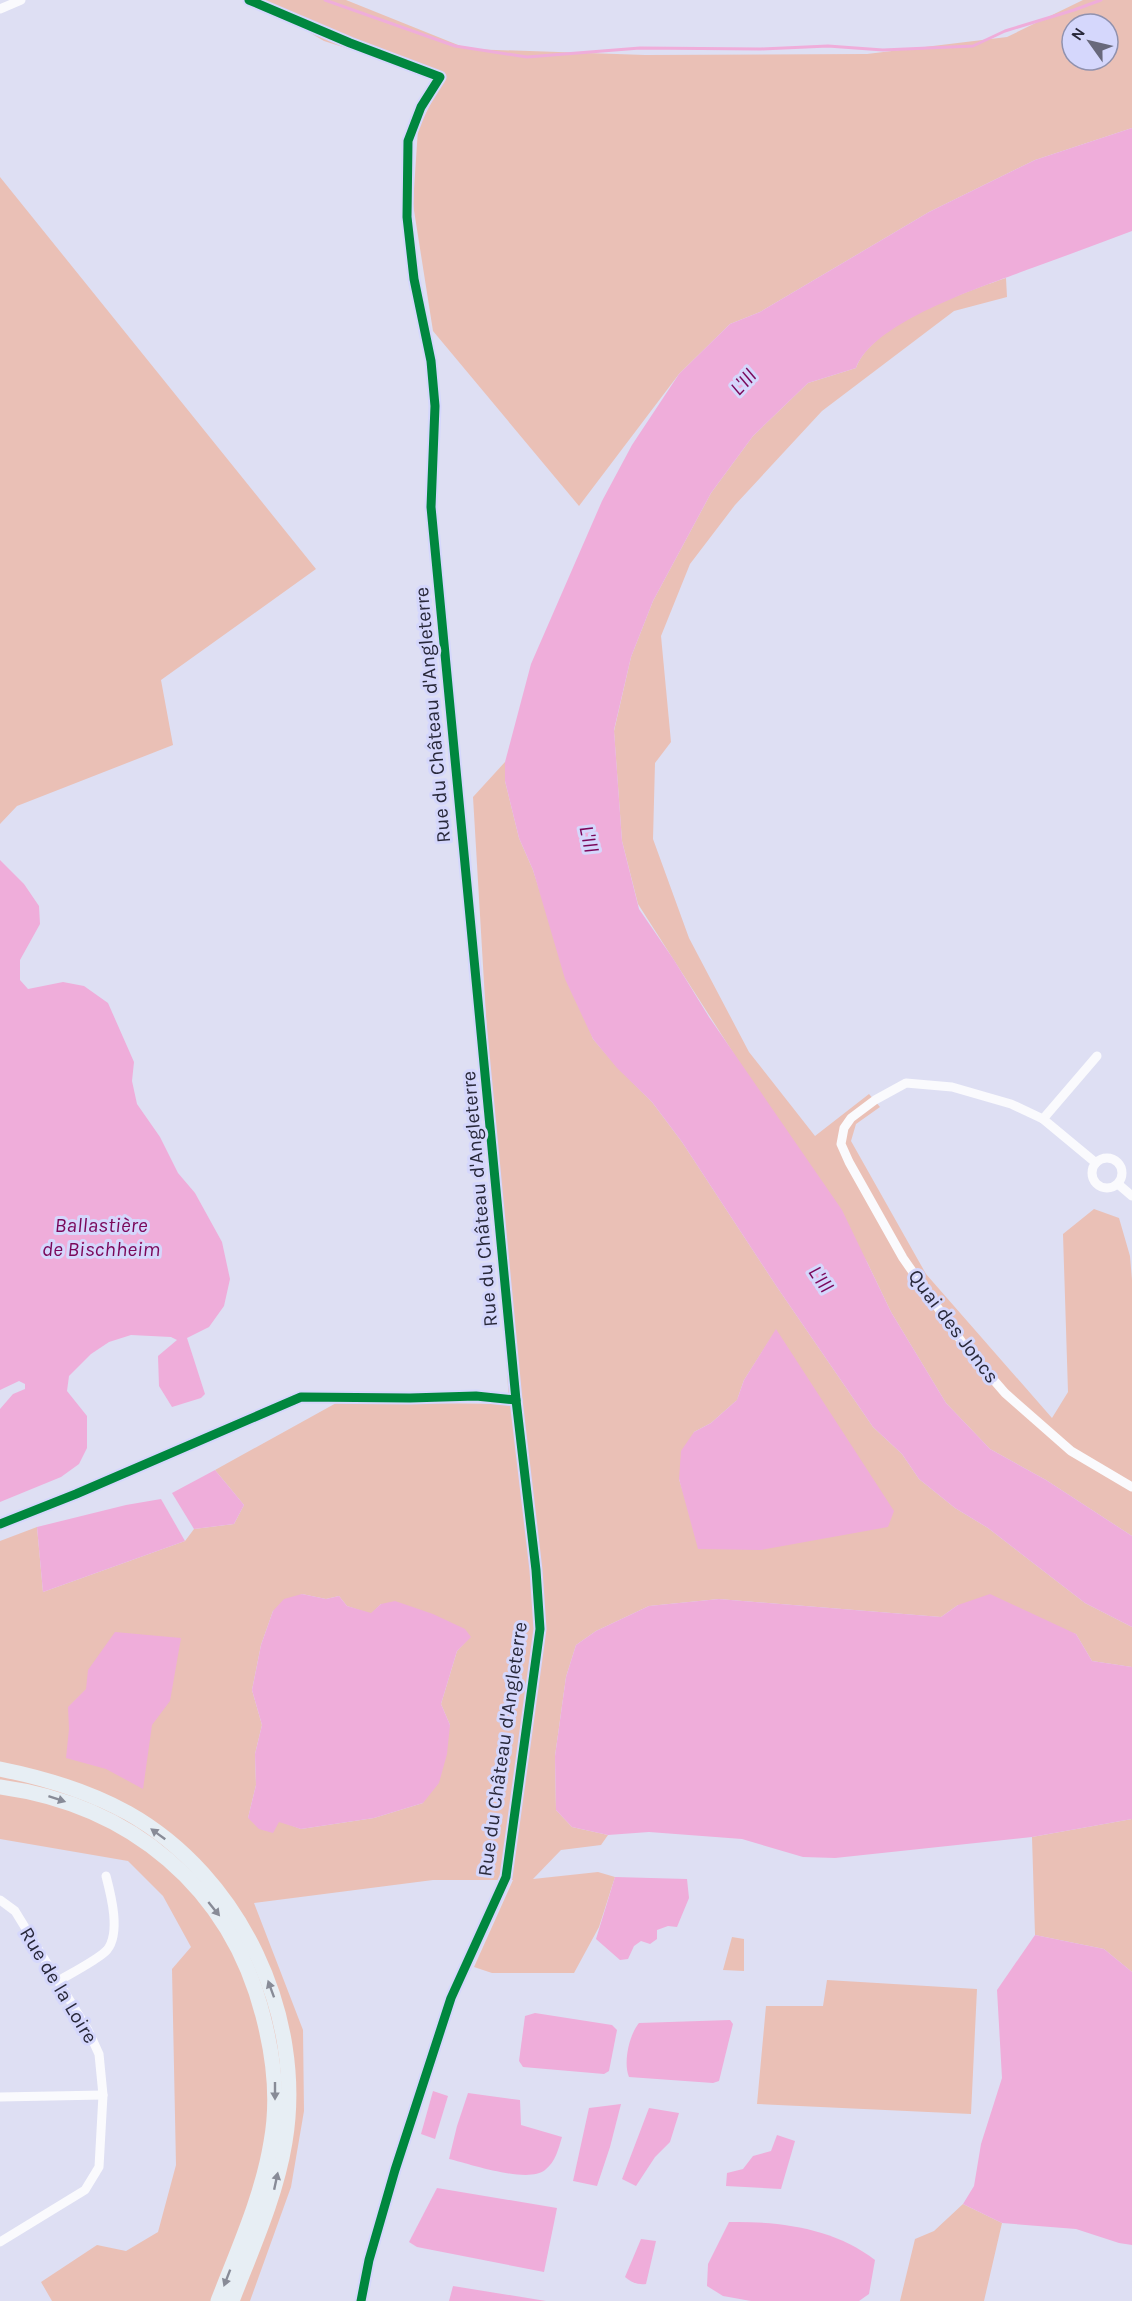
<svg xmlns="http://www.w3.org/2000/svg" width="1132" height="2301" viewBox="0 0 1132 2301" font-family="Karla,sans-serif">
<style>
.green{fill:#eac0b6;fill-rule:evenodd}
.water{fill:#efadda}
.lines{fill:none;stroke-linecap:round;stroke-linejoin:round}
.stream{stroke:#efadda;stroke-width:3}
.street{stroke:#fafafd;stroke-width:9}
.primary{stroke:#e7eef4;stroke-width:15}
.cycleway-casing{stroke:#d5d7fc;stroke-width:13}
.cycleway{stroke:#00873e;stroke-width:9}
.oneway{fill:#888b97}
.labels{text-anchor:middle;stroke-width:6;stroke-linejoin:round;paint-order:stroke}
.street-label{font-size:20px;fill:#28283a;stroke:#d5d7fc}
.water-label{font-size:21px;font-style:italic;fill:#7a075a;stroke:#d5d7fc}
</style>
<rect width="100%" height="100%" fill="#dedff3"/>
<!-- green -->
<g class="green">
<path d="M 255,0 L 346,0 L 468,49 L 645,55 L 867,54 L 1007,37 L 1083,0 L 1132,0 L 1132,128 L 1035,160 L 929,212 L 760,312 L 730,324 L 679,374 L 579,506 L 433,331 L 413,204 L 418,129 L 443,79 L 324,41 ZM 1072,24 L 1108,24 L 1108,60 L 1072,60 Z"/>
<path d="M 0,177 L 316,569 L 161,680 L 173,745 L 17,806 L 0,824 Z"/>
<path d="M 1006,278 L 1007,297 L 954,311 L 822,411 L 735,505 L 690,564 L 661,636 L 671,742 L 655,763 L 653,839 L 689,938 L 749,1052 L 815,1136 L 869,1094 L 880,1107 L 856,1124 L 851,1141 L 926,1274 L 1052,1418 L 1068,1392 L 1063,1234 L 1094,1209 L 1119,1218 L 1130,1256 L 1132,1280 L 1132,1536 L 1046,1480 L 990,1449 L 946,1403 L 891,1312 L 867,1262 L 638,904 L 622,841 L 614,731 L 631,657 L 653,601 L 711,493 L 753,436 L 808,383 L 856,368 C 872,324 965,292 1006,278 Z"/>
<path d="M 505,762 L 505,781 L 519,838 L 533,870 L 550,923 L 593,1039 L 618,1068 L 652,1102 L 682,1142 L 777,1287 L 873,1427 L 902,1454 L 919,1479 L 955,1508 L 988,1528 L 1085,1603 L 1132,1627 L 1132,1667 L 1092,1661 L 1076,1634 L 958,1605 L 941,1617 L 719,1599 L 649,1606 L 596,1631 L 576,1645 L 566,1677 L 555,1756 L 556,1810 L 572,1827 L 608,1835 L 601,1845 L 561,1850 L 533,1879 L 598,1872 L 615,1877 L 599,1927 L 574,1973 L 492,1973 L 474,1967 L 513,1880 L 433,1880 L 254,1903 L 303,2030 L 304,2111 L 291,2187 L 250,2301 L 52,2301 L 41,2282 L 97,2245 L 126,2251 L 158,2232 L 176,2165 L 172,1969 L 191,1947 L 163,1896 L 128,1861 L 0,1839 L 0,1541 L 37,1527 L 43,1592 L 185,1541 L 194,1529 L 234,1524 L 244,1505 L 215,1470 L 338,1402 L 509,1404 L 473,797 ZM 776,1330 L 684,1495 L 679,1479 L 694,1432 L 711,1423 L 737,1400 L 744,1380 ZM 302,1594 L 326,1599 L 339,1596 L 347,1606 L 371,1614 L 381,1604 L 470,1637 L 457,1651 L 441,1704 L 450,1725 L 423,1803 L 374,1818 L 301,1829 L 279,1821 L 248,1818 L 256,1785 L 255,1754 L 262,1725 L 252,1690 L 261,1645 L 273,1611 Z"/>
<path d="M 1132,1819 L 1132,1972 L 1104,1949 L 1035,1935 L 1032,1837 Z"/>
<path d="M 732,1937 L 744,1939 L 744,1971 L 723,1970 Z"/>
<path d="M 827,1980 L 977,1989 L 971,2114 L 757,2104 L 766,2006 L 823,2006 Z"/>
<path d="M 963,2204 L 1002,2223 L 984,2301 L 900,2301 L 915,2239 L 934,2231 Z"/>
</g>
<!-- water -->
<g class="water">
<path d="M 1132,128 L 1132,231 C 1099,243 1066,256 1032,268 C 987,285 873,321 856,368 L 808,383 L 753,436 L 711,493 L 653,601 L 631,657 L 614,730 L 622,841 L 639,909 L 674,960 L 709,1017 L 842,1210 L 891,1312 L 946,1403 L 990,1449 L 1046,1480 L 1132,1536 L 1132,1627 L 1085,1603 L 988,1528 L 955,1508 L 919,1479 L 902,1454 L 873,1427 L 777,1287 L 682,1142 L 652,1102 L 617,1068 L 593,1039 L 565,979 L 533,870 L 519,838 L 505,781 L 505,762 L 531,664 L 602,501 L 632,445 L 679,374 L 730,324 L 760,312 L 929,212 L 1035,160 Z"/>
<path d="M 0,860 L 24,884 L 39,906 L 40,924 L 20,960 L 20,980 L 28,989 L 63,982 L 84,986 L 108,1003 L 134,1062 L 132,1081 L 137,1104 L 160,1137 L 178,1173 L 195,1193 L 222,1242 L 230,1279 L 224,1306 L 209,1327 L 187,1338 L 205,1394 L 201,1398 L 172,1407 L 159,1386 L 158,1356 L 177,1340 L 171,1337 L 131,1335 L 109,1342 L 91,1354 L 69,1376 L 67,1391 L 87,1416 L 87,1448 L 79,1464 L 61,1477 L 0,1502 L 0,1409 L 13,1394 L 25,1389 L 25,1384 L 19,1381 L 0,1390 Z"/>
<path d="M 776,1329 L 894,1511 L 888,1527 L 761,1550 L 698,1549 L 679,1479 L 681,1451 L 694,1432 L 711,1423 L 737,1400 L 744,1380 Z"/>
<path d="M 215,1470 L 244,1505 L 234,1524 L 194,1529 L 172,1493 Z"/>
<path d="M 161,1499 L 185,1541 L 43,1592 L 37,1527 L 126,1505 Z"/>
<path d="M 302,1594 L 326,1599 L 339,1596 L 347,1606 L 371,1613 L 381,1604 L 395,1601 L 433,1614 L 465,1629 L 471,1637 L 457,1651 L 441,1704 L 450,1725 L 447,1754 L 439,1783 L 423,1803 L 374,1818 L 301,1829 L 279,1822 L 273,1833 L 259,1829 L 248,1818 L 256,1785 L 255,1754 L 262,1725 L 252,1690 L 261,1645 L 273,1611 L 284,1599 Z"/>
<path d="M 990,1594 L 1076,1634 L 1092,1661 L 1132,1667 L 1132,1819 L 1032,1837 L 835,1858 L 803,1857 L 742,1839 L 649,1832 L 608,1835 L 572,1827 L 556,1810 L 555,1756 L 566,1677 L 576,1645 L 596,1631 L 649,1606 L 719,1599 L 941,1617 L 958,1605 Z"/>
<path d="M 115,1632 L 181,1638 L 170,1701 L 152,1725 L 143,1789 L 106,1769 L 66,1758 L 69,1729 L 68,1707 L 86,1689 L 88,1670 Z"/>
<path d="M 615,1877 L 687,1879 L 689,1898 L 677,1927 L 668,1926 L 657,1930 L 657,1939 L 650,1944 L 641,1941 L 634,1946 L 628,1959 L 620,1960 L 596,1939 Z"/>
<path d="M 1035,1935 L 1104,1949 L 1132,1972 L 1132,2245 L 1119,2243 L 1076,2229 L 1002,2223 L 963,2204 L 974,2186 L 981,2144 L 1002,2078 L 997,1990 Z"/>
<path d="M 535,2013 L 612,2025 L 617,2030 L 609,2071 L 604,2074 L 523,2067 L 519,2061 L 525,2016 Z"/>
<path d="M 730,2020 L 733,2024 L 719,2081 L 713,2083 L 629,2077 C 623,2063 629,2035 639,2023 Z"/>
<path d="M 433,2091 L 448,2096 L 435,2139 L 421,2134 Z"/>
<path d="M 468,2093 L 520,2100 L 521,2125 L 562,2137 C 558,2150 556,2161 545,2170 C 528,2184 470,2164 449,2159 L 457,2126 Z"/>
<path d="M 621,2104 L 610,2147 L 597,2186 L 573,2181 L 589,2108 Z"/>
<path d="M 649,2108 L 679,2113 L 670,2142 L 655,2157 L 636,2186 L 622,2179 Z"/>
<path d="M 777,2135 L 795,2141 L 781,2189 L 726,2186 L 727,2173 L 743,2169 L 753,2156 L 771,2151 Z"/>
<path d="M 437,2188 L 557,2208 L 544,2272 L 417,2247 L 409,2242 Z"/>
<path d="M 729,2222 C 779,2221 834,2228 875,2260 L 869,2294 L 859,2301 L 751,2301 L 723,2296 L 707,2286 L 708,2264 Z"/>
<path d="M 641,2239 L 656,2241 L 646,2284 C 637,2285 631,2282 625,2277 Z"/>
<path d="M 453,2286 L 546,2301 L 449,2301 Z"/>
</g>
<g class="lines">
<!-- stream -->
<path class="stream" d="M 325,0 L 455,46 L 527,57 L 640,48 L 761,49 L 828,46 L 883,50 L 973,46 L 1005,31 L 1074,10 L 1101,0"/>
<!-- street -->
<g class="street">
<path d="M 249,0 L 350,43 L 440,77 L 421,107 L 408,141 L 407,217 L 414,279 L 431,361 L 435,406 L 431,507 L 516,1400 L 536,1570 L 540,1629 L 506,1877 L 451,1998 L 395,2170 L 369,2260 L 361,2301"/>
<path d="M 0,9 L 21,0"/>
<path d="M 1043,1119 L 1097,1056"/>
<circle cx="1107" cy="1173" r="15"/>
<path d="M 1096,1163 L 1043,1119 L 1011,1104 L 952,1087 L 906,1083 L 875,1100 L 851,1118 L 844,1128 L 841,1144 L 849,1162 L 903,1258 L 966,1348 L 1005,1393 L 1071,1451 L 1132,1487"/>
<path d="M 1118,1184 L 1132,1196"/>
<path d="M 0,1900 L 15,1911 L 88,2030 L 99,2054 L 103,2095 L 99,2167 L 85,2190 L 0,2242"/>
<path d="M 58,1981 C 70,1974 99,1959 107,1950 C 121,1933 111,1895 106,1876"/>
<path d="M 0,2097 L 103,2095"/>
</g>
<!-- primary -->
<g class="primary">
<path d="M 0,1769 C 45,1778 88,1791 128,1813 C 240,1876 306,2016 285,2142 C 276,2197 252,2249 232,2301"/>
<path d="M 0,1787 C 131,1805 230,1887 263,2016 C 274,2058 279,2099 271,2142 C 262,2197 238,2249 218,2301"/>
</g>
<!-- cycleway casing -->
<g class="cycleway-casing">
<g id="cycleway">
<path d="M 249,0 L 350,43 L 440,77 L 421,107 L 408,141 L 407,217 L 414,279 L 431,361 L 435,406 L 431,507 L 516,1400 L 536,1570 L 540,1629 L 506,1877 L 451,1998 L 395,2170 L 369,2260 L 361,2301"/>
<path d="M 0,1524 L 76,1494 L 301,1397 L 410,1398 L 476,1396 L 516,1400"/>
</g>
</g>
<!-- cycleway -->
<use href="#cycleway" class="cycleway"/>
</g>
<!-- one-way arrows -->
<defs><path id="oneway-solid" d="M-6-.8H1V-3.2L6.5 0L1 3.2V.8H-6Z" transform="scale(1.5)"/></defs>
<g class="oneway">
<use href="#oneway-solid" transform="translate(57 1799) rotate(18)"/>
<use href="#oneway-solid" transform="translate(158 1834) rotate(-144)"/>
<use href="#oneway-solid" transform="translate(214 1909) rotate(51)"/>
<use href="#oneway-solid" transform="translate(271 1989) rotate(-110)"/>
<use href="#oneway-solid" transform="translate(275 2091) rotate(90)"/>
<use href="#oneway-solid" transform="translate(276 2181) rotate(-78)"/>
<use href="#oneway-solid" transform="translate(227 2278) rotate(111)"/>
</g>
<g class="labels">
<!-- street labels -->
<g class="street-label">
<text transform="translate(432 715) rotate(-95)" y="7">Rue du Château d'Angleterre</text>
<text transform="translate(479 1199) rotate(-95)" y="7">Rue du Château d'Angleterre</text>
<text transform="translate(954 1326) rotate(53)" y="7">Quai des Joncs</text>
<text transform="translate(502 1749) rotate(-82)" y="7">Rue du Château d'Angleterre</text>
<text transform="translate(59 1985) rotate(59)" y="7">Rue de la Loire</text>
</g>
<!-- water labels -->
<g class="water-label">
<text transform="translate(743 382) rotate(-46)" y="7">L'Ill</text>
<text transform="translate(589 839) rotate(78)" y="7">L'Ill</text>
<text x="101" y="1232">Ballastière<tspan x="101" dy="24">de Bischheim</tspan></text>
<text transform="translate(821 1279) rotate(56)" y="7">L'Ill</text>
</g>
</g>
<!-- north arrow -->
<g transform="translate(1090 42) rotate(304)"><circle r="28" fill="#d5d7fc" stroke="#9091ae" stroke-width="1.5"/>
<path d="M0-4.5L10 22L0 15L-10 22Z" fill="#68687b"/>
<text y="-9" font-size="16" font-weight="bold" text-anchor="middle" fill="#28283a">N</text>
</g>
</svg>
